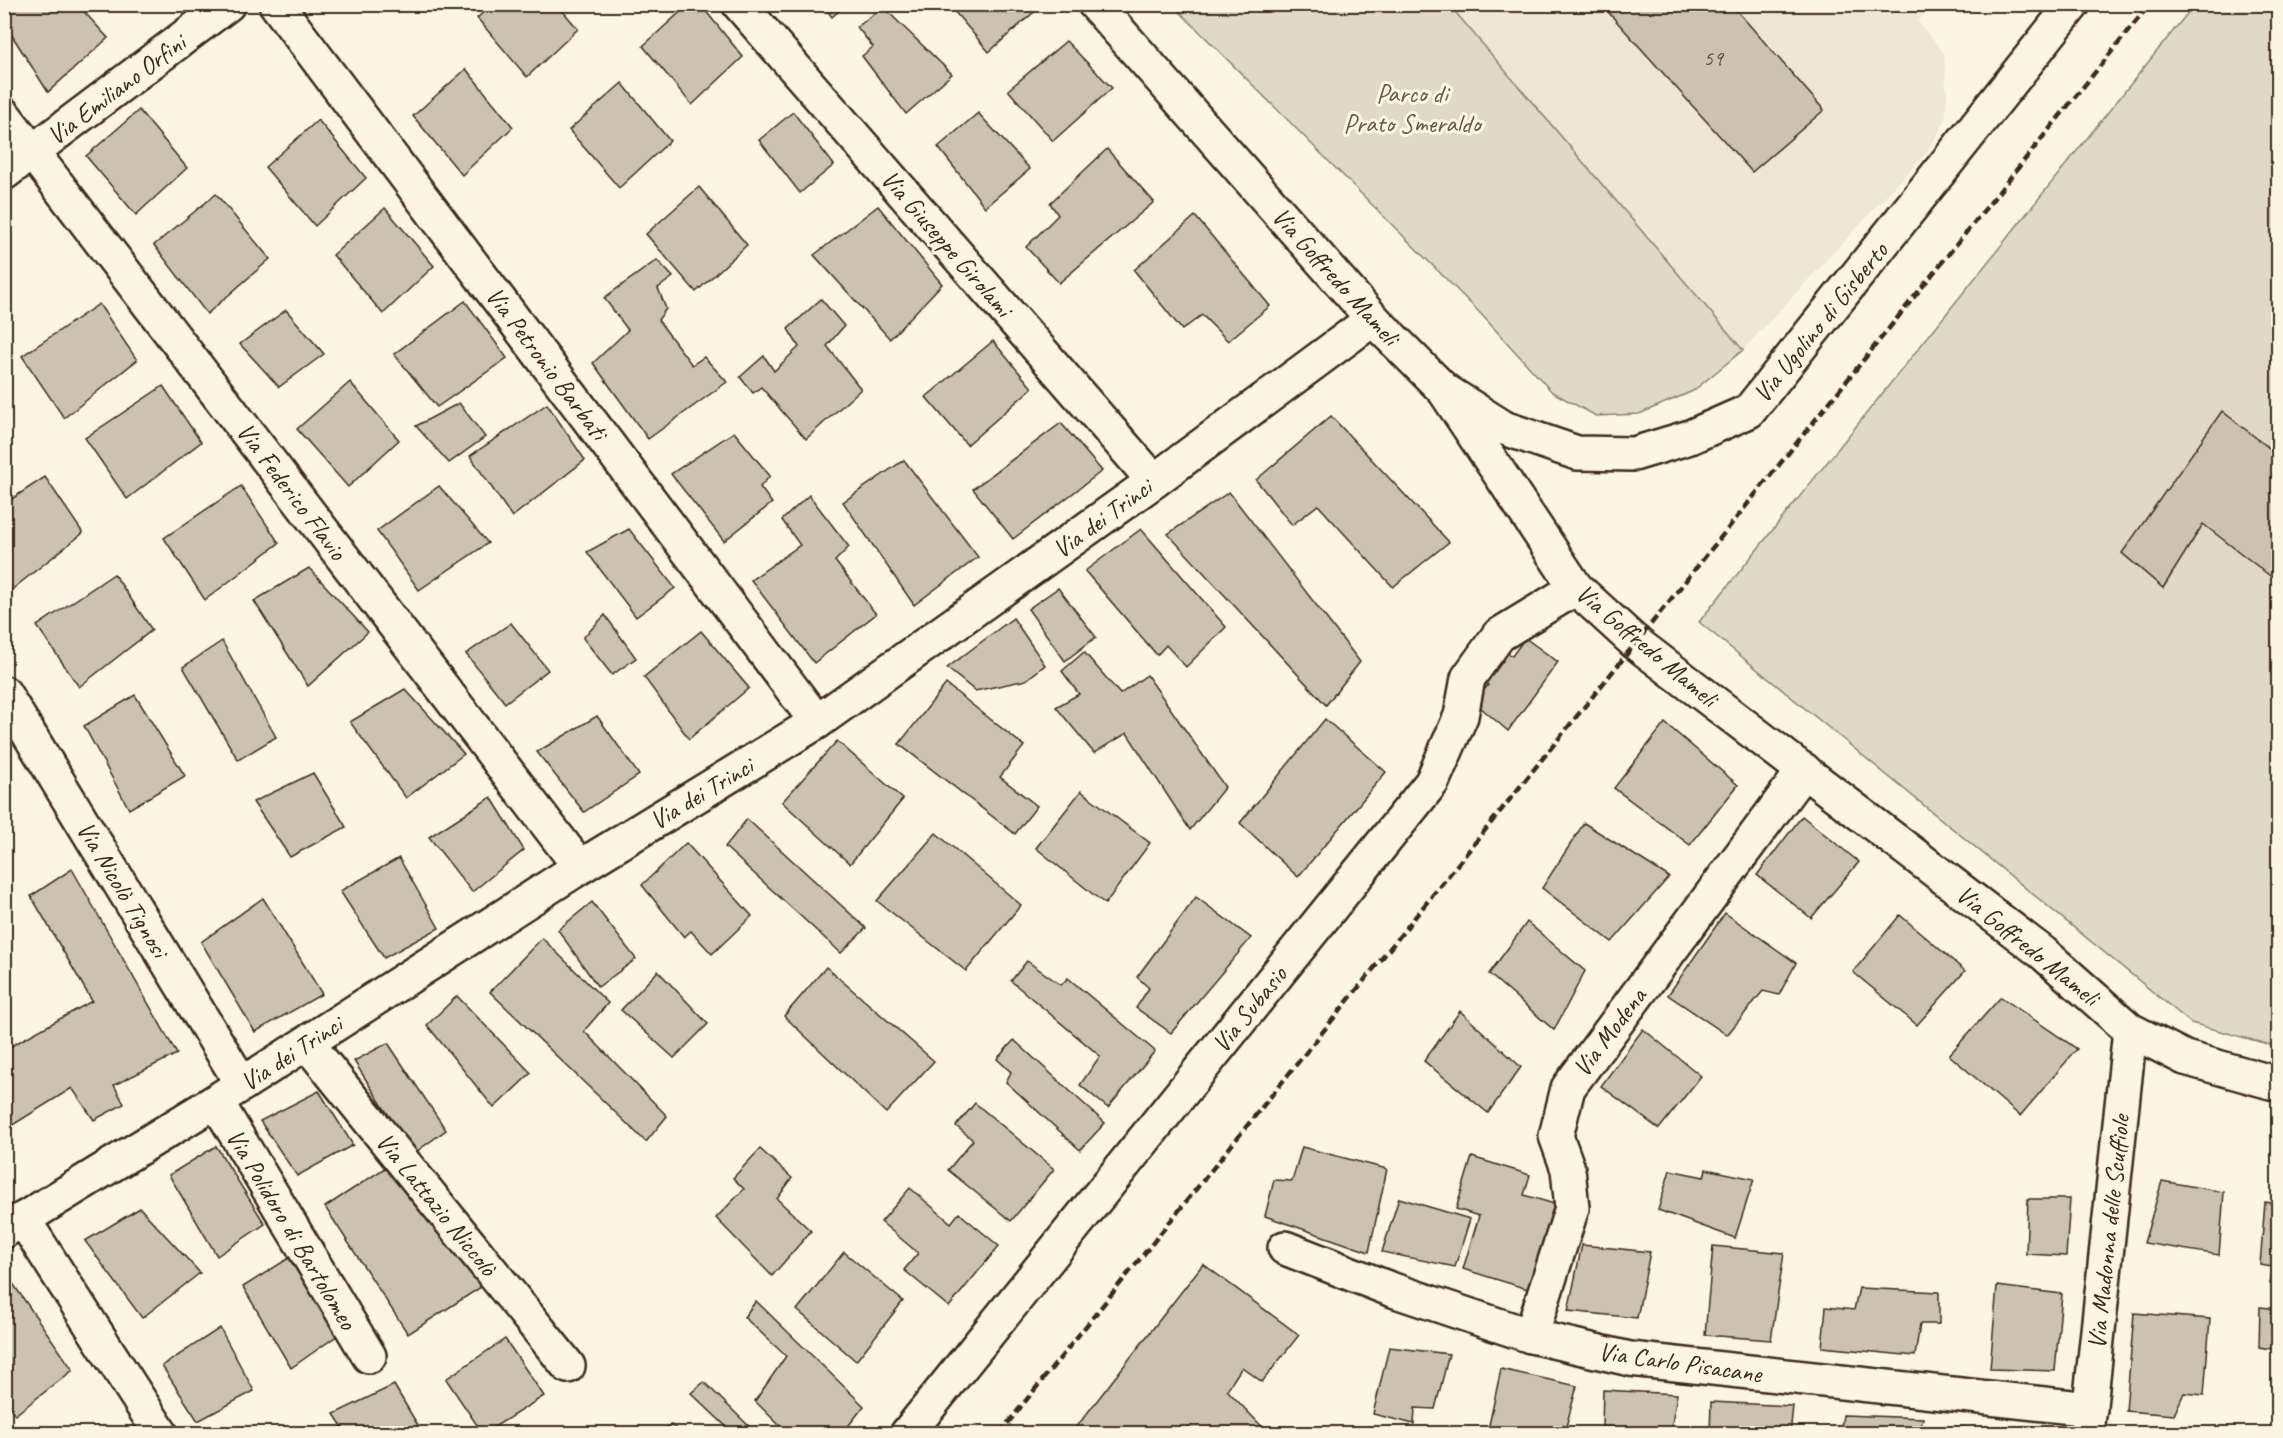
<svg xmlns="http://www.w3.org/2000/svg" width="2283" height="1438" viewBox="0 0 2283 1438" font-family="Caveat,sans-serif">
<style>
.built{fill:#eee6d6}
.green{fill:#e0d8c8;stroke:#8e8173;stroke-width:1.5}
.building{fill:#ccc2b3;stroke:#3b2a1e;stroke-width:1.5}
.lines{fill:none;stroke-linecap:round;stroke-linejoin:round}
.minor-casing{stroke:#3b2a1e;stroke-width:38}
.major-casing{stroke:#3b2a1e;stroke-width:38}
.minor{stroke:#fcf5e5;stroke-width:33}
.major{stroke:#fcf5e5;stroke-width:33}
.rail{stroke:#3b2a1e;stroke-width:4.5;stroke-dasharray:9 4.5;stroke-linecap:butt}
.labels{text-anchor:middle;stroke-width:6;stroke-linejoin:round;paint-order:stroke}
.number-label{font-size:22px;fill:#5f5043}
.street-label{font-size:26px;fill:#3b2a1e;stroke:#fcf5e5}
.park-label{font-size:26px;fill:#645648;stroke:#fcf5e5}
</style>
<rect width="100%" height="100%" fill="#fcf5e5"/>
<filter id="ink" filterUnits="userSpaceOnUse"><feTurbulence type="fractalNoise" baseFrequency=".0167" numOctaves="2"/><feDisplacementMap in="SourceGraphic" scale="12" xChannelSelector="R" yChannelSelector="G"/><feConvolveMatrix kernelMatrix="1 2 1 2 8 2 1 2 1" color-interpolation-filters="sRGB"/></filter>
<g filter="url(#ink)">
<!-- built -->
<path class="built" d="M 1454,4 L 1935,5 L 1917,21 L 1944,53 L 1947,99 L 1945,122 L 1927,152 L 1743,350 L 1451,7 Z"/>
<!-- green -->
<g class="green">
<path d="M 1173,5 L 1454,5 L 1451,7 L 1743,350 L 1693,391 L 1639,414 L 1596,416 L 1552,392 L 1480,313 Z"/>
<path d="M 2194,5 L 2278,5 L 2278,1047 L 2191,1023 L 1699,622 Z"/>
</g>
<!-- building -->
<g class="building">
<path d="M 4,4 L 77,4 L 108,38 L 48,92 L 4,23 Z"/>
<path d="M 493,4 L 557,4 L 578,29 L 527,77 L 477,18 Z"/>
<path d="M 689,4 L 700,4 L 743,57 L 692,105 L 643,46 Z"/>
<path d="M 822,4 L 847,4 L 832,17 Z"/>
<path d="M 948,4 L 1041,4 L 1042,5 L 989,52 Z"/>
<path d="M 1601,4 L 1731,4 L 1824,110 L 1752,172 Z"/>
<path d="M 883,7 L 952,74 L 906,114 L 862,56 L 873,47 L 857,27 Z"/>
<path d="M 1066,41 L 1112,88 L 1053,141 L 1008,90 Z"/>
<path d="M 466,69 L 513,127 L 462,175 L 413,116 Z"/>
<path d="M 622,83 L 670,141 L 619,188 L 569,130 Z"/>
<path d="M 139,110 L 187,168 L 136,215 L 86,156 Z"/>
<path d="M 793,112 L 834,165 L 800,193 L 759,140 Z"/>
<path d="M 978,113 L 1030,169 L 985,207 L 938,147 Z"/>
<path d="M 318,120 L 366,178 L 315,226 L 265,167 Z"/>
<path d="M 1107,149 L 1154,202 L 1059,283 L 1026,247 L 1058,215 L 1050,203 Z"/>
<path d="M 699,187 L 747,245 L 696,292 L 646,234 Z"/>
<path d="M 216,194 L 270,259 L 207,314 L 154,245 Z"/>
<path d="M 878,206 L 942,284 L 890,339 L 814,255 Z"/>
<path d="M 385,208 L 434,266 L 383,314 L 333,255 Z"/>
<path d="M 1195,216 L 1270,306 L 1228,341 L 1202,315 L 1182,330 L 1134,270 Z"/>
<path d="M 657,260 L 673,277 L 658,288 L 666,309 L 658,320 L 692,365 L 704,357 L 727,382 L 648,439 L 593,363 L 628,330 L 604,298 Z"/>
<path d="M 821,299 L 844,326 L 827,346 L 861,389 L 806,439 L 761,387 L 753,393 L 740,377 L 764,356 L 774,371 L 799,347 L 788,329 Z"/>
<path d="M 465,301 L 507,358 L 437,407 L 394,354 Z"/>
<path d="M 99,304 L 137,360 L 64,418 L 22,356 Z"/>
<path d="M 286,310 L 324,354 L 279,387 L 240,344 Z"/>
<path d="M 993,341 L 1032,388 L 967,445 L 926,397 Z"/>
<path d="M 350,382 L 399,440 L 348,487 L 297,429 Z"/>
<path d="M 163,386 L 201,442 L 127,499 L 85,438 Z"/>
<path d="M 459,403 L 485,437 L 449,463 L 416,426 Z"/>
<path d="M 547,404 L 585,460 L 512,517 L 470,456 Z"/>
<path d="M 2222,411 L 2278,455 L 2278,582 L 2203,524 L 2163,588 L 2122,553 Z"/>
<path d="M 1331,416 L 1449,542 L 1393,587 L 1318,505 L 1292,525 L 1256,480 Z"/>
<path d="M 1061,423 L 1102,471 L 1013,539 L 973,489 Z"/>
<path d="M 734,432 L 770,476 L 760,487 L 772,503 L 724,541 L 671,474 Z"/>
<path d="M 904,460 L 978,557 L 914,605 L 843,502 Z"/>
<path d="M 45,477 L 83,533 L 10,591 L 4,583 L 4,504 Z"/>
<path d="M 241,486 L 279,543 L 205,600 L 164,538 Z"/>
<path d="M 439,486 L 488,543 L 419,590 L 377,531 Z"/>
<path d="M 1229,492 L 1360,662 L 1326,705 L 1168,534 Z"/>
<path d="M 809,495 L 849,547 L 835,561 L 876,614 L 814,663 L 751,580 L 800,545 L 782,520 Z"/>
<path d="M 629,529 L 675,588 L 636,617 L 587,552 Z"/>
<path d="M 1141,529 L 1226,627 L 1186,667 L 1166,645 L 1157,655 L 1085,571 Z"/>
<path d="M 309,568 L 368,632 L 308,686 L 254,601 Z"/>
<path d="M 114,574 L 152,630 L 79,687 L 37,626 Z"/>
<path d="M 1058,588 L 1096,637 L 1065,661 L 1028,609 Z"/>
<path d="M 605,615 L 636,658 L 612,675 L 583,638 Z"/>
<path d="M 1013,618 L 1045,665 L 1026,680 L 975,691 L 947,668 Z"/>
<path d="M 511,623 L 548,670 L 505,703 L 466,654 Z"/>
<path d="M 701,631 L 749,688 L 689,739 L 644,677 Z"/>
<path d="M 1525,638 L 1558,662 L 1508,731 L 1474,702 L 1488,685 L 1478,677 L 1502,649 L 1512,656 Z"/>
<path d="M 222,641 L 276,737 L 238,760 L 183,667 Z"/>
<path d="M 1084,652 L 1120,694 L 1147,675 L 1225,787 L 1190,830 L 1127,733 L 1094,753 L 1056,707 L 1079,694 L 1062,671 Z"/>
<path d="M 946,684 L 1024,746 L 1000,777 L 1037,806 L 1015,834 L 899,744 Z"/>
<path d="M 405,689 L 464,754 L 406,798 L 350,722 Z"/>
<path d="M 135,695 L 185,776 L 129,809 L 84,726 Z"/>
<path d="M 597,716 L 639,775 L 584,812 L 537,752 Z"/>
<path d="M 1325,719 L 1386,772 L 1298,877 L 1240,823 Z"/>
<path d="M 1665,723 L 1738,785 L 1690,845 L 1614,788 Z"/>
<path d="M 837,741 L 903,799 L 850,864 L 782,802 Z"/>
<path d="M 313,773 L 346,827 L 290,857 L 253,802 Z"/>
<path d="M 1081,791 L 1150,843 L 1105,904 L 1036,848 Z"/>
<path d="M 491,797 L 524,850 L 472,892 L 429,837 Z"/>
<path d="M 1802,816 L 1859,862 L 1811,918 L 1757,875 Z"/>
<path d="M 747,819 L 866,928 L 841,953 L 725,847 Z"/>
<path d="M 1584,823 L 1669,877 L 1612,942 L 1542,888 Z"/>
<path d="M 936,833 L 1021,905 L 966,971 L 877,901 Z"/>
<path d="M 686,843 L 752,916 L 712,954 L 691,931 L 684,937 L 642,885 Z"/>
<path d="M 399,858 L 439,928 L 384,958 L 340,891 Z"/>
<path d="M 72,869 L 177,1054 L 114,1085 L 124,1104 L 94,1120 L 72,1088 L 11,1126 L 4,1117 L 4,1050 L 92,1001 L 31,896 Z"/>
<path d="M 1196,897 L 1251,938 L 1171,1033 L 1136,1008 L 1149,988 L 1137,977 Z"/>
<path d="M 263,898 L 322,994 L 255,1032 L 201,942 Z"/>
<path d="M 592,902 L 636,959 L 598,987 L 558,930 Z"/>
<path d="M 1725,913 L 1796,963 L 1779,995 L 1763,991 L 1727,1035 L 1668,995 Z"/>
<path d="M 1900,915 L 1965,971 L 1917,1025 L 1853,972 Z"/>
<path d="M 1527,922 L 1585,971 L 1554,1030 L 1489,974 Z"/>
<path d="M 542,938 L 608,1003 L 584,1031 L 667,1116 L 646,1142 L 490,992 Z"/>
<path d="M 1027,961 L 1061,985 L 1068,978 L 1155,1051 L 1108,1108 L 1080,1085 L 1100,1056 L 1011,981 Z"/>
<path d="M 826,967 L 934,1061 L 886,1113 L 784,1016 Z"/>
<path d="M 658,971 L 708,1024 L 674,1058 L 621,1010 Z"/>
<path d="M 457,996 L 531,1073 L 494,1108 L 427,1025 Z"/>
<path d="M 2001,997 L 2077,1049 L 2020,1116 L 1949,1055 Z"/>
<path d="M 1460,1011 L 1521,1067 L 1488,1113 L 1424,1061 Z"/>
<path d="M 1643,1029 L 1701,1076 L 1659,1129 L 1601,1086 Z"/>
<path d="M 1014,1040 L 1105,1123 L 1080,1150 L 1006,1082 L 1011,1072 L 997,1059 Z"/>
<path d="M 388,1043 L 446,1130 L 413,1154 L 354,1061 Z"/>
<path d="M 319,1091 L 353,1145 L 297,1176 L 260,1121 Z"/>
<path d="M 975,1103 L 1054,1169 L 1011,1221 L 948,1170 L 973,1140 L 956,1126 Z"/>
<path d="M 216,1146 L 265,1224 L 217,1256 L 169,1175 Z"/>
<path d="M 1302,1147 L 1387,1169 L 1369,1252 L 1265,1216 L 1274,1180 L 1292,1181 Z"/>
<path d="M 760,1149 L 792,1178 L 777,1199 L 811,1231 L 772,1276 L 716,1218 L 744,1189 L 733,1178 Z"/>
<path d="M 1472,1157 L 1530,1175 L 1524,1195 L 1561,1206 L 1534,1291 L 1463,1269 L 1479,1216 L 1456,1209 Z"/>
<path d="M 394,1162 L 481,1287 L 408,1334 L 325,1207 Z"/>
<path d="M 1706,1169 L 1754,1179 L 1735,1238 L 1658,1210 L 1670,1170 L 1704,1177 Z"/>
<path d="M 2162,1181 L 2224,1192 L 2219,1255 L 2144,1243 Z"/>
<path d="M 910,1188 L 951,1223 L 959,1213 L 999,1246 L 949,1307 L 904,1270 L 918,1253 L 881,1222 Z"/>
<path d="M 1399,1198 L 1470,1219 L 1455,1267 L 1382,1252 Z"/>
<path d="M 2028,1199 L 2070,1199 L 2066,1256 L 2026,1254 Z"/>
<path d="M 2265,1202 L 2278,1204 L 2278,1286 L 2270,1284 L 2273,1267 L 2260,1265 Z"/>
<path d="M 140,1208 L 200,1273 L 142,1318 L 85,1241 Z"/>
<path d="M 1582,1245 L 1650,1252 L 1637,1318 L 1568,1311 Z"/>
<path d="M 1713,1246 L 1784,1253 L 1771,1340 L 1705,1335 Z"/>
<path d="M 844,1252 L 903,1301 L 856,1361 L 797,1310 Z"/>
<path d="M 289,1258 L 338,1335 L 291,1368 L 243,1287 Z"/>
<path d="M 1203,1264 L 1299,1335 L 1262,1382 L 1242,1367 L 1227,1390 L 1269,1434 L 1071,1434 Z"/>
<path d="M 7,1275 L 73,1370 L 15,1415 L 4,1398 L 4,1276 Z"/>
<path d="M 1997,1286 L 2062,1294 L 2055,1371 L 1990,1369 Z"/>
<path d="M 1859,1288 L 1939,1292 L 1939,1324 L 1920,1324 L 1915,1356 L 1822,1347 L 1826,1307 L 1854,1310 Z"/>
<path d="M 756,1301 L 864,1406 L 842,1434 L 788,1434 L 755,1401 L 786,1356 L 744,1317 Z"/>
<path d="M 2260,1307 L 2278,1309 L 2278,1350 L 2259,1347 Z"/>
<path d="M 2134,1313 L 2210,1319 L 2204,1395 L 2184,1393 L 2174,1415 L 2126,1411 Z"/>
<path d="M 220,1328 L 254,1391 L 198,1421 L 162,1366 Z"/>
<path d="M 505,1339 L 544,1396 L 483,1434 L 446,1379 Z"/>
<path d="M 1389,1347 L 1449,1354 L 1435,1409 L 1415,1408 L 1414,1424 L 1373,1414 Z"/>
<path d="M 1501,1369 L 1577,1386 L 1564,1434 L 1504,1434 L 1504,1431 L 1488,1430 Z"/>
<path d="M 704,1382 L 757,1434 L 734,1434 L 691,1393 Z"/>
<path d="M 394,1385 L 423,1434 L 347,1434 L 334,1414 Z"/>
<path d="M 1603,1390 L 1677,1394 L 1671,1430 L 1602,1427 Z"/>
<path d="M 1711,1402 L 1793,1406 L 1790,1434 L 1710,1434 Z"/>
<path d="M 1843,1415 L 1923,1418 L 1919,1434 L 1840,1434 Z"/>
<path d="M 671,1425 L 684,1434 L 659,1432 Z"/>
<path d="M 1959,1427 L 2051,1434 L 1958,1434 Z"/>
</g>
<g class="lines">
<!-- minor casing -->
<g class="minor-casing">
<g id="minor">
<path d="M 276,4 L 817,722"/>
<path d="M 739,4 L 1154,481"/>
<path d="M 4,115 L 580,867"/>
<path d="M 4,173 L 228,4"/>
<path d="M 1444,390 L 1504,428 L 1577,453 L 1634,454 L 1690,437 L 1749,411 L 2073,4"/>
<path d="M 4,693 L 242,1084"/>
<path d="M 307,1043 L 568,1366"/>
<path d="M 216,1101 L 369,1356"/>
<path d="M 23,1219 L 161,1434"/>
<path d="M 4,1231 L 216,1101 L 580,867 L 817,722 L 1154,481 L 1373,319"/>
<path d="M 1285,1248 L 1390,1289 L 1531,1336 L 1630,1359 L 2090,1409"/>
<path d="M 1531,1336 L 1572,1208 L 1568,1169 L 1556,1136 L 1568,1088 L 1804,770"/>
<path d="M 907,1434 L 1432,782 L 1461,716 L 1468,678 L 1499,635 L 1576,588"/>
<path d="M 2087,1434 L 2130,1030"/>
</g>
</g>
<!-- major casing -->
<g class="major-casing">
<path id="major" d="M 1095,4 L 1373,319 L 1444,390 L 1576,588 L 1636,643 L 2043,953 L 2130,1030 L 2185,1058 L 2278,1084"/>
</g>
<!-- minor -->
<use href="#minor" class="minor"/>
<!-- major -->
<use href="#major" class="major"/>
<!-- rail -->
<path class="rail" d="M 999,1434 L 2150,4"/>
</g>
</g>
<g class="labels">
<!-- number labels -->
<g class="number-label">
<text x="1713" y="65">59</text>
</g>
<!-- street labels -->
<g class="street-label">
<text transform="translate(116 89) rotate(-37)" y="9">Via Emiliano Orfini</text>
<text transform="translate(947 243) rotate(49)" y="9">Via Giuseppe Girolami</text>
<text transform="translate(1336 276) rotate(48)" y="9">Via Goffredo Mameli</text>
<text transform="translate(1820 322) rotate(-51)" y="9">Via Ugolino di Gisberto</text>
<text transform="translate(547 363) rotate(53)" y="9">Via Petronio Barbati</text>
<text transform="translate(292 491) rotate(53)" y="9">Via Federico Flavio</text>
<text transform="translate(1102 518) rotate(-36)" y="9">Via dei Trinci</text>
<text transform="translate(1647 645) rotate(40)" y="9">Via Goffredo Mameli</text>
<text transform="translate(701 793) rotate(-31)" y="9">Via dei Trinci</text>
<text transform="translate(123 889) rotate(59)" y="9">Via Nicolò Tignosi</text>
<text transform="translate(2028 945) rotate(39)" y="9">Via Goffredo Mameli</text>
<text transform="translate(1249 1009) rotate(-51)" y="9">Via Subasio</text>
<text transform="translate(1609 1032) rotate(-53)" y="9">Via Modena</text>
<text transform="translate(291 1053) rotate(-33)" y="9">Via dei Trinci</text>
<text transform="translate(437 1204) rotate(51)" y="9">Via Lattazio Niccolò</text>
<text transform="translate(292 1229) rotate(59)" y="9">Via Polidoro di Bartolomeo</text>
<text transform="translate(2108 1232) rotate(-84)" y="9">Via Madonna delle Scuffiole</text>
<text transform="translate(1680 1362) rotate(8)" y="9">Via Carlo Pisacane</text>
</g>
<!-- park labels -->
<g class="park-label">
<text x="1412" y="102">Parco di<tspan x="1412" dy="30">Prato Smeraldo</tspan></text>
</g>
</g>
<!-- margin -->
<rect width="2283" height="1438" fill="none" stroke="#fcf5e5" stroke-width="24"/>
<rect x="12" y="12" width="2259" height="1414" fill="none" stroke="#3b2a1e" stroke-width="2" filter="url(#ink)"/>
</svg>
